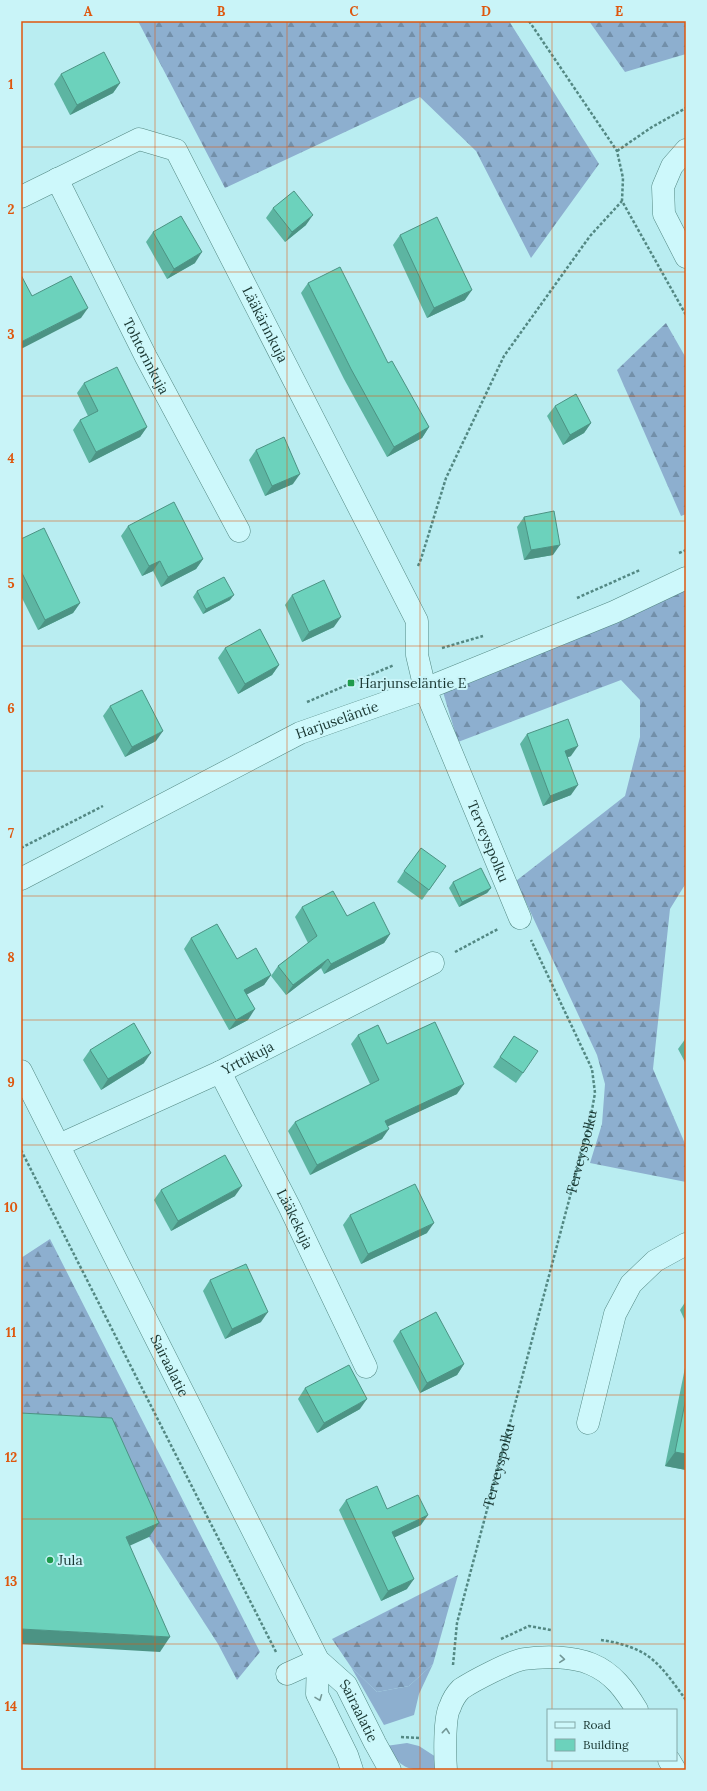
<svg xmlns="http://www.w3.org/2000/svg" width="707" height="1791" viewBox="0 0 707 1791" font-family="Lora,serif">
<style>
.grass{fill:#8dafcf}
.forest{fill:url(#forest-firs)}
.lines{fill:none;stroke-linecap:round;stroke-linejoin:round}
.minor-casing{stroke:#538883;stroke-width:23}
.path{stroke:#538883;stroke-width:2.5;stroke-dasharray:3 2;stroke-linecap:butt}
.minor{stroke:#cdf8fb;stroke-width:22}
.wall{fill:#5db5a2}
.shaded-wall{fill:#4c9384}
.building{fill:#6cd2bc;stroke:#4c9384}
.oneway{stroke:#739796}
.grid{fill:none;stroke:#de570e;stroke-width:1;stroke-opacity:0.55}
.poi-dot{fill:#1f9b4c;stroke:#c9f4f8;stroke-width:1.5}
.labels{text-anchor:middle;stroke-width:4;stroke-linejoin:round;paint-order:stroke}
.street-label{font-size:14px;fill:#193631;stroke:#c9f4f8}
.poi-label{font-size:14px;fill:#193631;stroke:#c9f4f8;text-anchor:start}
.neatline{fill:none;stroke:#de570e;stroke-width:1.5}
.grid-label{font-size:13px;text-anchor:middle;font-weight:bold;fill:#de570e}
</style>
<defs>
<pattern id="forest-firs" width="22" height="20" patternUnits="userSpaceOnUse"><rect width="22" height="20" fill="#8dafcf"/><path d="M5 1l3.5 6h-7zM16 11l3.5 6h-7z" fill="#728fa9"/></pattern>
</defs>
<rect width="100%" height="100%" fill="#b9edf1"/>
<!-- grass -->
<g class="grass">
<path d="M 433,1664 L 419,1694 L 414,1715 L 384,1725 L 351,1667 L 377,1692 L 409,1686 Z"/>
<path d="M 407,1743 L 419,1746 L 436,1757 L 438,1770 C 408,1770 403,1771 386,1746 Z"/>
</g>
<!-- forest -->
<g class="forest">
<path d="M 138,21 L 509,21 L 599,164 L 531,258 L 476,151 L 420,97 L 225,188 Z"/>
<path d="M 589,21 L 686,21 L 686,54 L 625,72 Z"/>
<path d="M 666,323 L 686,358 L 686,514 L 681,516 L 617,370 Z"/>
<path d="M 686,590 L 686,883 L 670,909 L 653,1069 L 686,1146 L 686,1182 L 590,1163 L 602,1124 L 605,1084 L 597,1055 L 516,881 L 625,796 L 640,737 L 640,700 L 621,680 L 458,742 L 443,692 Z"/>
<path d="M 50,1239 L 260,1652 L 237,1680 L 218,1644 L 149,1537 L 102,1432 L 21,1428 L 21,1258 Z"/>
<path d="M 458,1575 L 433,1664 L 409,1686 L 377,1692 L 351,1667 L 332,1639 Z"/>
</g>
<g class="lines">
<!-- minor casing -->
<g class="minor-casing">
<g id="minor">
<path d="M 686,150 L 672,166 L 663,187 L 664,214 L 686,257"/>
<path id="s2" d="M 57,179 L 146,357 L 239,531"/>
<path id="s3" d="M 21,197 L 139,139 L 176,150 L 417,621 L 417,655 L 425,689 L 520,918"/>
<path id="s4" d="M 21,879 L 300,733 L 425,689 L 614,612 L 686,578"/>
<path id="s5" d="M 21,1071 L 318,1660 L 346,1685 L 375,1743 L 390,1770"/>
<path id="s6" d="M 220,1072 L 290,1208 L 366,1367"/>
<path id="s7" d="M 59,1145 L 220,1072 L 433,963"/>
<path d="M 588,1423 L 615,1314 L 631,1284 L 655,1261 L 686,1244"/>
<path d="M 318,1660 L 317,1694 L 347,1755 L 352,1770"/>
<path d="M 287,1674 L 318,1660"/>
<path d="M 669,1760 L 675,1770"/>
<path d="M 446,1770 C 445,1757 444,1717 450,1707 C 452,1701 457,1693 461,1689 C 473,1681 511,1661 524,1659 C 544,1656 572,1656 591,1664 C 613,1673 625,1690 637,1710"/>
</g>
</g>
<!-- path -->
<g class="path">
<path d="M 529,21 L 617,151 L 623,178 L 622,201 L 686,315"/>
<path d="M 617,151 L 652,127 L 686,108"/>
<path d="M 679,553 L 686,550"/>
<path d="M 418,566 L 421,559 L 446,478 L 504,356 L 590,236 L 622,201"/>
<path d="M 577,598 L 640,570"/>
<path d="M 442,648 L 483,636"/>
<path d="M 307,702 L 394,665"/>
<path d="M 21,848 L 103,806"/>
<path d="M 455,952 L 498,929"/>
<path d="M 21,1150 L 276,1652"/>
<path d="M 501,1639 L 529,1626 L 551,1630"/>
<path d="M 601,1640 C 615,1642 632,1646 645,1654 C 662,1665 674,1684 686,1700"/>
<path id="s1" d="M 453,1665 L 457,1623 L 590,1121 L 595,1093 L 592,1069 L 531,940"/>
<path d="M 401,1737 L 421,1738"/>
</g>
<!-- minor -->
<use href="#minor" class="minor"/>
</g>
<!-- wall -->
<g class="wall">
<path d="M 61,74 L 120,83 L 113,93 L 70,115 L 54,84 Z"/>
<path d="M 273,208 L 306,225 L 285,242 L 266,218 Z"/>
<path d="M 153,232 L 195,263 L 167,279 L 146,242 Z"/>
<path d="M 400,235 L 465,300 L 427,318 L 393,245 Z"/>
<path d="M 308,283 L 388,363 L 429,427 L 422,438 L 387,457 L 344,379 L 301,293 Z"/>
<path d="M 84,383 L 147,427 L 140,437 L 89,463 L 73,430 L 80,420 L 88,416 L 77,393 Z"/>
<path d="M 555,406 L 591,423 L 584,433 L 563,445 L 547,416 Z"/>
<path d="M 256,450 L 293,484 L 265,496 L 249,460 Z"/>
<path d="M 524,517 L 553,555 L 524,560 L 517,527 Z"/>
<path d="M 128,526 L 203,559 L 196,569 L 161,587 L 153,571 L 142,576 L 121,536 Z"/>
<path d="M 21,539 L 80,603 L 73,613 L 38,630 L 21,596 Z"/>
<path d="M 197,591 L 230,600 L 203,614 L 193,597 Z"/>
<path d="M 292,595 L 334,627 L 302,642 L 285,605 Z"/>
<path d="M 225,648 L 279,665 L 272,675 L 238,694 L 218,658 Z"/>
<path d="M 110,706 L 156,741 L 125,757 L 103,716 Z"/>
<path d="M 527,734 L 571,756 L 568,757 L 571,795 L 543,806 L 520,744 Z"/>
<path d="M 446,866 L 422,900 L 397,882 L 404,871 Z"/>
<path d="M 453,882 L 491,888 L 487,893 L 459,907 L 449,888 Z"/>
<path d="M 302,907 L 347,916 L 390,934 L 384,943 L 324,974 L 321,968 L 286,995 L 271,976 L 278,966 L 308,943 L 295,917 Z"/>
<path d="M 191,938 L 271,975 L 264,985 L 247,994 L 248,1020 L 229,1030 L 184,949 Z"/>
<path d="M 358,1035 L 387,1044 L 457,1094 L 387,1126 L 382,1139 L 310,1175 L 288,1131 L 295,1122 L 370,1084 L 351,1044 Z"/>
<path d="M 514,1036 L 523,1073 L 516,1083 L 493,1067 Z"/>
<path d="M 686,1038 L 686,1064 L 678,1049 Z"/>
<path d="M 90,1050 L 144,1063 L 101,1090 L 83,1060 Z"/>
<path d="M 161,1190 L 235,1196 L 171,1231 L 154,1200 Z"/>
<path d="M 350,1215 L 427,1233 L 361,1264 L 343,1225 Z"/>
<path d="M 210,1280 L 261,1322 L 225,1339 L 203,1291 Z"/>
<path d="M 686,1301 L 686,1323 L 680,1310 Z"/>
<path d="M 400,1331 L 464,1364 L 457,1375 L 420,1393 L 393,1341 Z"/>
<path d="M 686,1363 L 686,1470 L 665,1466 Z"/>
<path d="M 305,1388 L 360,1409 L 317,1433 L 298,1399 Z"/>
<path d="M 346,1500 L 387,1509 L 421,1525 L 394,1537 L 407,1589 L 381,1601 L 339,1510 Z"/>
</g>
<!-- shaded-wall -->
<g class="shaded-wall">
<path d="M 120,83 L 113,93 L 70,115 L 77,105 Z"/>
<path d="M 313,215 L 306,225 L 285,242 L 292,232 Z"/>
<path d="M 202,252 L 195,263 L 167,279 L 174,269 Z"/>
<path d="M 472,290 L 465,300 L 427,318 L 434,308 Z"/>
<path d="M 88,308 L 81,318 L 21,349 L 21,342 Z"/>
<path d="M 591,423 L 584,433 L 563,445 L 570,435 Z"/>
<path d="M 147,427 L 140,437 L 89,463 L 96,452 Z"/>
<path d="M 429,427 L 422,438 L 387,457 L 394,447 Z"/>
<path d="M 300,474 L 293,484 L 265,496 L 272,486 Z"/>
<path d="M 560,545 L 553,555 L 524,560 L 531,550 Z"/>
<path d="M 203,559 L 196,569 L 161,587 L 168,577 Z"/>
<path d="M 160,561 L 153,571 L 142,576 L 149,566 Z"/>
<path d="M 234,595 L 230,600 L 203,614 L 206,609 Z"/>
<path d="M 80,603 L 73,613 L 38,630 L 45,620 Z"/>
<path d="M 341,617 L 334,627 L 302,642 L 309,632 Z"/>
<path d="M 279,665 L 272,675 L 238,694 L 245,684 Z"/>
<path d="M 163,731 L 156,741 L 125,757 L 132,747 Z"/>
<path d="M 578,746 L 571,756 L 558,761 L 565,751 Z"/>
<path d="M 578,785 L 571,795 L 543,806 L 550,796 Z"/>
<path d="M 491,888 L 487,893 L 459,907 L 462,902 Z"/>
<path d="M 390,934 L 384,943 L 324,974 L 331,964 Z"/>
<path d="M 328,959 L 321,968 L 286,995 L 293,985 Z"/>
<path d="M 271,975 L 264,985 L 237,1000 L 244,990 Z"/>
<path d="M 255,1009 L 248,1020 L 229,1030 L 236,1020 Z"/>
<path d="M 151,1053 L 144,1063 L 101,1090 L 108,1079 Z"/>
<path d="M 464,1084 L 457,1094 L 378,1131 L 385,1121 Z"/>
<path d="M 389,1129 L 382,1139 L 310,1175 L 317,1165 Z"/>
<path d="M 242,1186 L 235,1196 L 171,1231 L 178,1221 Z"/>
<path d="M 434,1223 L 427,1233 L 361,1264 L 368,1254 Z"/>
<path d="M 268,1312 L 261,1322 L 225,1339 L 232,1329 Z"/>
<path d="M 464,1364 L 457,1375 L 420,1393 L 427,1383 Z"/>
<path d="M 367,1399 L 360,1409 L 317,1433 L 324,1423 Z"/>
<path d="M 675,1452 L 686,1454 L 686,1470 L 665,1466 Z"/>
<path d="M 428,1515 L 421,1525 L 385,1542 L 392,1532 Z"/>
<path d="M 159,1523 L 149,1537 L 116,1552 L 126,1537 Z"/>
<path d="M 414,1579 L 407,1589 L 381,1601 L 388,1591 Z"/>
<path d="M 21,1629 L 170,1637 L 160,1652 L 21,1644 Z"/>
</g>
<!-- building -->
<g class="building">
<path d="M 104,52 L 120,83 L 77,105 L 61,74 Z"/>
<path d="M 294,191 L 313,215 L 292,232 L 273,208 Z"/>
<path d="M 181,216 L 202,252 L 174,269 L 153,232 Z"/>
<path d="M 437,217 L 472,290 L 434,308 L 400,235 Z"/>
<path d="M 340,267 L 388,363 L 392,361 L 429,427 L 394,447 L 351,369 L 308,283 Z"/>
<path d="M 21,275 L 32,296 L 71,276 L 88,308 L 21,342 Z"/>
<path d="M 117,367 L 147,427 L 96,452 L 80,420 L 98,411 L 84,383 Z"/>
<path d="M 576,394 L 591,423 L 570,435 L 555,406 Z"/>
<path d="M 284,437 L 300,474 L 272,486 L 256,450 Z"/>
<path d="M 174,502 L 203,559 L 168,577 L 160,561 L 149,566 L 128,526 Z"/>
<path d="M 554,511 L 560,545 L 531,550 L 524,517 Z"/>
<path d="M 44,528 L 80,603 L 45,620 L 21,571 L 21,539 Z"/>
<path d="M 224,577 L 234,595 L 206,609 L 197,591 Z"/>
<path d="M 324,580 L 341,617 L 309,632 L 292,595 Z"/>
<path d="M 260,629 L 279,665 L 245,684 L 225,648 Z"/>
<path d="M 142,690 L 163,731 L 132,747 L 110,706 Z"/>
<path d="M 568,719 L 578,746 L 565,751 L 578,785 L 550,796 L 527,734 Z"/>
<path d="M 421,848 L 446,866 L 429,890 L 404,871 Z"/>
<path d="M 481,868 L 491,888 L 462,902 L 453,882 Z"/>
<path d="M 333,891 L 347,916 L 374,902 L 390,934 L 331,964 L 328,959 L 293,985 L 278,966 L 317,936 L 302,907 Z"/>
<path d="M 217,924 L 237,959 L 256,948 L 271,975 L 244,990 L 255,1009 L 236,1020 L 191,938 Z"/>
<path d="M 435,1022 L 464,1084 L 385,1121 L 389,1129 L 317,1165 L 295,1122 L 379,1080 L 358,1035 L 378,1025 L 387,1044 Z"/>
<path d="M 134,1023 L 151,1053 L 108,1079 L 90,1050 Z"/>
<path d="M 514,1036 L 538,1051 L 523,1073 L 500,1057 Z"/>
<path d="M 225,1155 L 242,1186 L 178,1221 L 161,1190 Z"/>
<path d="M 415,1184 L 434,1223 L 368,1254 L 350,1215 Z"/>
<path d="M 246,1264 L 268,1312 L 232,1329 L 210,1280 Z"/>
<path d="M 436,1312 L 464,1364 L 427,1383 L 400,1331 Z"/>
<path d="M 349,1365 L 367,1399 L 324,1423 L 305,1388 Z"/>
<path d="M 686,1398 L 686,1454 L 675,1452 Z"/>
<path d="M 21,1413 L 112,1418 L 159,1523 L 126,1537 L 170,1637 L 21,1629 Z"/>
<path d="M 377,1486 L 387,1509 L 418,1495 L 428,1515 L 392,1532 L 414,1579 L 388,1591 L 346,1500 Z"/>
</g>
<!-- one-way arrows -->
<defs><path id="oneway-chevron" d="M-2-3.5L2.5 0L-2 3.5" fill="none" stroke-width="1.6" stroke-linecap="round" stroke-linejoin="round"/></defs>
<g class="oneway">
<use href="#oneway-chevron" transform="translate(562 1659) rotate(5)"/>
<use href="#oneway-chevron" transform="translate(319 1698) rotate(69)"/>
<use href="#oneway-chevron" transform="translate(446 1731) rotate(-84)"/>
</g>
<!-- grid -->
<path class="grid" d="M 155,21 L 155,1770M 287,21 L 287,1770M 420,21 L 420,1770M 552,21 L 552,1710M 21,147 L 686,147M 21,272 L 686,272M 21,396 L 686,396M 21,521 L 686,521M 21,646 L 686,646M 21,771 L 686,771M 21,896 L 686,896M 21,1020 L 686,1020M 21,1145 L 686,1145M 21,1270 L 686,1270M 21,1395 L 686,1395M 21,1519 L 686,1519M 21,1644 L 686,1644M 552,1760 L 552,1770"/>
<!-- markers -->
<g class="poi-dot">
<rect x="347" y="679" width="8" height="8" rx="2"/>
<circle cx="50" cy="1560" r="4"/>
</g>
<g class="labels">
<!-- street labels -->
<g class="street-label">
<text dy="5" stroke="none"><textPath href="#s3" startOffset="366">Lääkärinkuja</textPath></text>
<text dy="5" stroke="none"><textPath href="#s2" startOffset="198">Tohtorinkuja</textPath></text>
<text dy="5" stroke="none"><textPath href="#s4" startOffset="354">Harjuseläntie</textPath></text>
<text dy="5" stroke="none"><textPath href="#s3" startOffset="933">Terveyspolku</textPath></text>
<text dy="5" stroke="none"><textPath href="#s7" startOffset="208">Yrttikuja</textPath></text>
<text dy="5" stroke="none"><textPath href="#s1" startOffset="529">Terveyspolku</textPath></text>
<text dy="5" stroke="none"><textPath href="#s6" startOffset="165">Lääkekuja</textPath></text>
<text dy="5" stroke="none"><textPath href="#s5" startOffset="330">Sairaalatie</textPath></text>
<text dy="5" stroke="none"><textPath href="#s1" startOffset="205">Terveyspolku</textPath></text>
<text dy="5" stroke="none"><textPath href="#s5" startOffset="726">Sairaalatie</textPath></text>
</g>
<!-- poi labels -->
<g class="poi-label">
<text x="359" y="688">Harjunseläntie E</text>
<text x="58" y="1565">Jula</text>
</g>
</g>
<!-- border -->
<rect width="707" height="1791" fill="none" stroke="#c9f4f8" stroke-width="44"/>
<!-- legend -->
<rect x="547" y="1709" width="130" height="52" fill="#c9f4f8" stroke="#83a8a8"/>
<rect x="555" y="1722" width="20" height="6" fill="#cdf8fb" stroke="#83a8a8"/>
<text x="583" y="1729" font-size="12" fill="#193631">Road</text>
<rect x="555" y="1739" width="20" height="12" fill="#6cd2bc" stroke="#83a8a8"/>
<text x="583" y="1749" font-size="12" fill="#193631">Building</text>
<rect x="22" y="22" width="663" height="1747" class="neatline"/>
<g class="grid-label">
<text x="88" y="16">A</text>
<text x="221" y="16">B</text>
<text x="354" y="16">C</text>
<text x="486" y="16">D</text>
<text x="619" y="16">E</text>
<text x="11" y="89">1</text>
<text x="11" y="214">2</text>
<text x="11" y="339">3</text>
<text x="11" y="463">4</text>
<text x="11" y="588">5</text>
<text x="11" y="713">6</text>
<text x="11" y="838">7</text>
<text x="11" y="962">8</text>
<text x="11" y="1087">9</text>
<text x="11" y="1212">10</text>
<text x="11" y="1337">11</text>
<text x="11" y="1462">12</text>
<text x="11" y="1586">13</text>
<text x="11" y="1711">14</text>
</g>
</svg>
